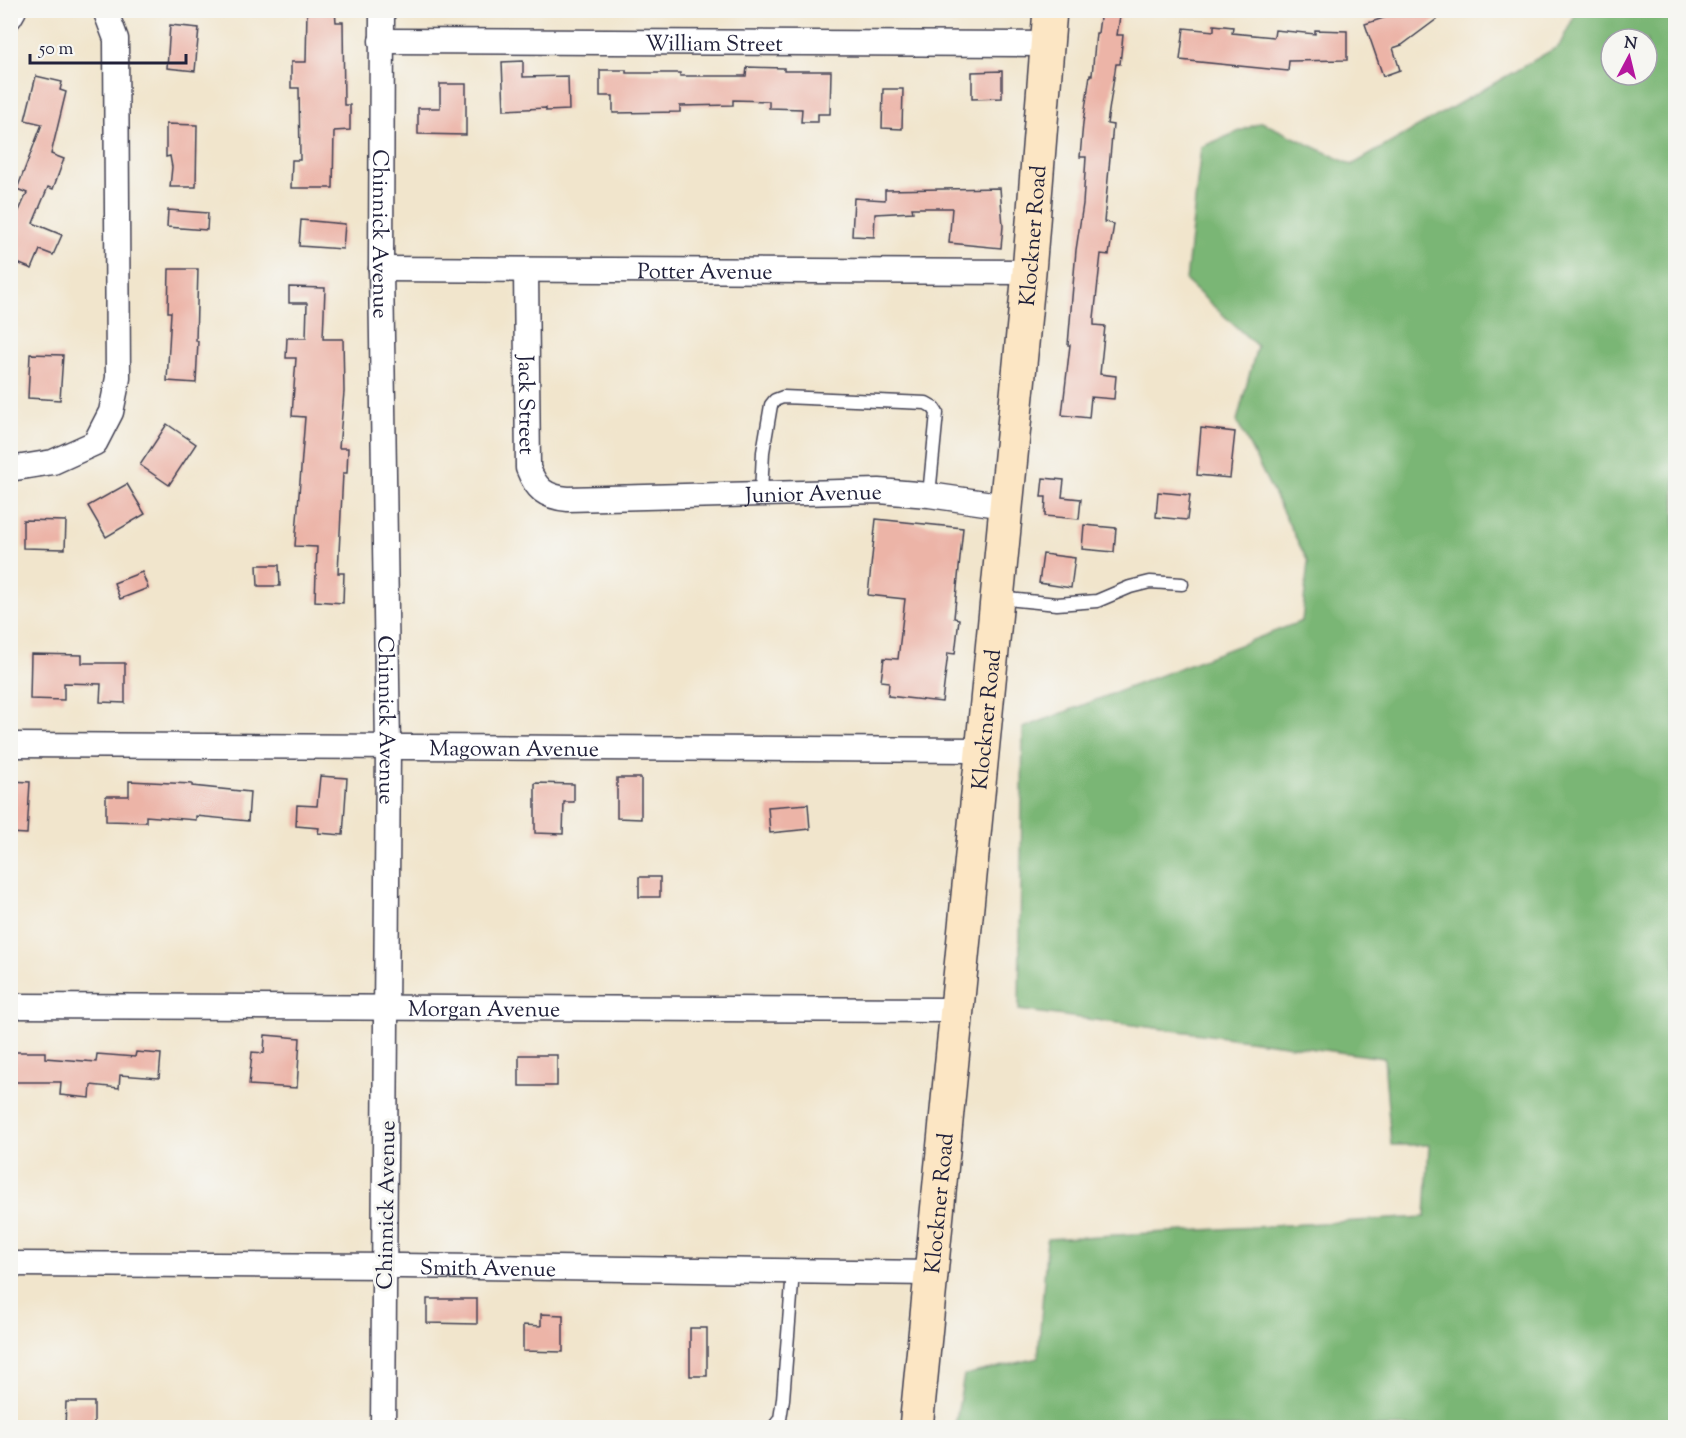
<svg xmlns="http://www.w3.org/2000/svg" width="1686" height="1438" viewBox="0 0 1686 1438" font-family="'Sorts Mill Goudy',serif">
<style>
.forest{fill:#7ab674;stroke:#4e6c58;stroke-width:1.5;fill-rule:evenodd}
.building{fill:#ecb4a7}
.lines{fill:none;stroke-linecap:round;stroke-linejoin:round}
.lane-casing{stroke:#413f51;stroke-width:15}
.street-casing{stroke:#413f51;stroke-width:27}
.secondary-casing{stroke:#413f51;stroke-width:36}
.lane{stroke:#fff;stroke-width:12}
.street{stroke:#fff;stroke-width:24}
.secondary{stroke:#fce6c4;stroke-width:33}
.labels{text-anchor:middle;stroke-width:6;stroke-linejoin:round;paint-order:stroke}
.street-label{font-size:22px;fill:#22223b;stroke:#f6f6f2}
</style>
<rect width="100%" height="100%" fill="#f6f6f2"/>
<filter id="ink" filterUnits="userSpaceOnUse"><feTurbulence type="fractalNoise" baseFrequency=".0167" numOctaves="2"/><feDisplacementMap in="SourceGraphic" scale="12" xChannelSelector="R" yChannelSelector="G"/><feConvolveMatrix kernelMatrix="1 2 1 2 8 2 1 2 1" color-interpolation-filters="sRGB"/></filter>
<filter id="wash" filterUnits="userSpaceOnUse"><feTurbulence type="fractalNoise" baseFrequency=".008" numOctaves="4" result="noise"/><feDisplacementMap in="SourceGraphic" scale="24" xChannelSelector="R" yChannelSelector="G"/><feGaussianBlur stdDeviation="1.35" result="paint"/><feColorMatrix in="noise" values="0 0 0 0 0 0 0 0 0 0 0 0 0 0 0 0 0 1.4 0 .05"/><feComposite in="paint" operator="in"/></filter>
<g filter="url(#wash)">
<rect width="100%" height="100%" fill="#f1e5cc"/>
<!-- forest -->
<path class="forest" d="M 1577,11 L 1675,11 L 1675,1427 L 955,1427 L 964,1375 L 1038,1358 L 1047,1239 L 1425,1217 L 1429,1145 L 1391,1145 L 1384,1058 L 1019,1010 L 1023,728 L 1302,621 L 1308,562 L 1237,421 L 1257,346 L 1186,281 L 1201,147 L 1262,122 L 1352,165 L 1559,46 ZM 1611,39 L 1647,39 L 1647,75 L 1611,75 Z"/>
<g id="blocks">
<!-- building -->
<g class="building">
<path d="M 307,10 L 335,10 L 336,22 L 343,22 L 344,105 L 350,105 L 350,130 L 334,131 L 333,188 L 291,188 L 292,160 L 300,160 L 299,88 L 291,88 L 291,62 L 306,62 Z"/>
<path d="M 1101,10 L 1121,10 L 1117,35 L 1123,35 L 1120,64 L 1116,64 L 1107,124 L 1113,125 L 1104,222 L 1114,224 L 1109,255 L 1101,254 L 1094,318 L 1094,325 L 1105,326 L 1100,374 L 1116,376 L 1114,399 L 1091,397 L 1089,418 L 1062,415 L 1070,345 L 1068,345 L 1076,250 L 1083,204 L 1086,157 L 1080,157 L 1083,123 L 1090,75 L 1092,75 L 1096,33 L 1098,33 Z"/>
<path d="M 1408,10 L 1449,10 L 1402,45 L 1393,48 L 1400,70 L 1383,76 L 1365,24 Z"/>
<path d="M 170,25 L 199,28 L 195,71 L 167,68 Z"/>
<path d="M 1214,25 L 1233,27 L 1232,33 L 1274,37 L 1275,30 L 1315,34 L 1315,30 L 1347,31 L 1347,60 L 1289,61 L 1288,71 L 1180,60 L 1184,28 L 1214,31 Z"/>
<path d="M 523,61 L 523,77 L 568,76 L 569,110 L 546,111 L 546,108 L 504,110 L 502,62 Z"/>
<path d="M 747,67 L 784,68 L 784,71 L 831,71 L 830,114 L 818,114 L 818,122 L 801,122 L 802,109 L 769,108 L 769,101 L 733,100 L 733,105 L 680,106 L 680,112 L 613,113 L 613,96 L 600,96 L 600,70 L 626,70 L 626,73 L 680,73 L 680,76 L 746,76 Z"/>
<path d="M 1002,71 L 1002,98 L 972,99 L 972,72 Z"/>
<path d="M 36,76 L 62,82 L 60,90 L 66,92 L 51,154 L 64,159 L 53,189 L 48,187 L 33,223 L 62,235 L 53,255 L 40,250 L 32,269 L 10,260 L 10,231 L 27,193 L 17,189 L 42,124 L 25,120 Z"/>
<path d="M 440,84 L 466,84 L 466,135 L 418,134 L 418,108 L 440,108 Z"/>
<path d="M 883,89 L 903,89 L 902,129 L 882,128 Z"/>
<path d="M 166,124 L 197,125 L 196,187 L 170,187 L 172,167 L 170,156 L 166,157 Z"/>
<path d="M 1000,188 L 1003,226 L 1001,248 L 949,243 L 952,208 L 912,208 L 913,212 L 875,214 L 874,237 L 852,236 L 854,198 L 885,200 L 885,190 Z"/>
<path d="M 168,210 L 208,213 L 207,230 L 167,227 Z"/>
<path d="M 301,220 L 345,224 L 343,249 L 299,246 Z"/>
<path d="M 169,269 L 198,269 L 196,341 L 198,341 L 196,383 L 167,381 L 171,312 L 168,312 Z"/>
<path d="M 289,287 L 325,288 L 323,339 L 343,339 L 344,392 L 339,448 L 348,448 L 347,473 L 343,473 L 338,573 L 344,573 L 343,603 L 315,601 L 317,547 L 295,546 L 305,417 L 292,416 L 296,358 L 286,358 L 287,338 L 306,338 L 307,303 L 289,303 Z"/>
<path d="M 30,354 L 63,355 L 60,400 L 28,398 Z"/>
<path d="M 167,424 L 196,444 L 169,485 L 140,465 Z"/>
<path d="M 1201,428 L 1235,432 L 1230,478 L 1197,475 Z"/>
<path d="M 1043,478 L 1064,480 L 1062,497 L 1081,499 L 1079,519 L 1045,516 L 1046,497 L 1041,497 Z"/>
<path d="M 127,484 L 145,514 L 106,537 L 88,506 Z"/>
<path d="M 1158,492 L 1190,495 L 1187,520 L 1156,517 Z"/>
<path d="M 876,519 L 963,528 L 954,618 L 959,619 L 955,654 L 948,653 L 942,702 L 888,696 L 889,682 L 881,681 L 884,658 L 898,659 L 905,599 L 868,595 Z"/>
<path d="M 23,520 L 66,521 L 65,549 L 23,548 Z"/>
<path d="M 1084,525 L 1116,528 L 1114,552 L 1082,549 Z"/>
<path d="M 1043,554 L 1075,558 L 1071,588 L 1039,583 Z"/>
<path d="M 257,565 L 279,565 L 280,586 L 258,586 Z"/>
<path d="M 142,572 L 148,588 L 120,599 L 114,583 Z"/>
<path d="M 31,654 L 82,655 L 82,663 L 125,663 L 125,703 L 100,702 L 101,684 L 64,683 L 64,700 L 30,699 Z"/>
<path d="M 320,776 L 347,778 L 343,835 L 318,833 L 319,828 L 296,826 L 297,805 L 317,806 Z"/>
<path d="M 617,778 L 641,778 L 641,819 L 617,818 Z"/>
<path d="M 10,781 L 30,782 L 27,834 L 10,833 Z"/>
<path d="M 129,781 L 192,784 L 192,786 L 250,792 L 248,821 L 196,816 L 196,820 L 146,816 L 146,822 L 106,821 L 106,796 L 129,796 Z"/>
<path d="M 535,783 L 574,784 L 574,802 L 564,802 L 563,834 L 535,833 Z"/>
<path d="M 808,804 L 810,829 L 770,833 L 768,807 Z"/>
<rect x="639" y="877" width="21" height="20"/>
<path d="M 265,1035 L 300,1038 L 297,1088 L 249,1085 L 252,1052 L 264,1053 Z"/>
<path d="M 10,1052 L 45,1052 L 45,1058 L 96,1062 L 97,1054 L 135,1057 L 136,1052 L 161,1054 L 159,1078 L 120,1075 L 119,1088 L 91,1085 L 90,1098 L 60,1095 L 61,1082 L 10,1082 Z"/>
<rect x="519" y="1055" width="38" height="31"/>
<path d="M 427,1299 L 477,1299 L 477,1324 L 427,1323 Z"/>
<path d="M 541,1314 L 563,1315 L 563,1352 L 523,1351 L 523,1325 L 541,1326 Z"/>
<rect x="690" y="1328" width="17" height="48"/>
<path d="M 66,1402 L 94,1402 L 94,1428 L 65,1428 Z"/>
</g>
</g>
</g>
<g filter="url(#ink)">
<use href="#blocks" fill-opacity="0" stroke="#413f51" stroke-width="1.5"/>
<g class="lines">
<!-- lane casing -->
<g class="lane-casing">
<g id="lane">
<path d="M 761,494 L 763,452 L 771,405 L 775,400 L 783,397 L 926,403 L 933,407 L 937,413 L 929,495"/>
<path d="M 998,598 L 1057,604 L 1097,601 L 1130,587 L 1150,582 L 1182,584"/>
<path d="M 773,1428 L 780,1419 L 783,1399 L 793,1271"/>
</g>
</g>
<!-- street casing -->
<g class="street-casing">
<g id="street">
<path id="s1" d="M 382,10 L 381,269 L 388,747 L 383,1428"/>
<path d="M 10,17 L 14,10"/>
<path id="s2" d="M 381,41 L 1046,44"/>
<path id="s3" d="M 381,269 L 1029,272"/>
<path id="s4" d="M 526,270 L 528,468 C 536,489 545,497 568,499 L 879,491 L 929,495 L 1006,506"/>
<path d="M 10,466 L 16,468 L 53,462 L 95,443 L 111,412 L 118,378 L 116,39 L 105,10"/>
<path id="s5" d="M 10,745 L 981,750"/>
<path id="s6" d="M 10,1006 L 956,1010"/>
<path id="s7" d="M 10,1264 L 401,1266 L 931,1273"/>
</g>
</g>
<!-- secondary casing -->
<g class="secondary-casing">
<g id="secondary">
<path id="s8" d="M 916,1428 L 1029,272 L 1050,10"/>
</g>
</g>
<!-- lane -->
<use href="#lane" class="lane"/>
<!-- street -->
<use href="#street" class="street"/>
<!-- secondary -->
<use href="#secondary" class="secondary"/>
</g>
</g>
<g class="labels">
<!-- street labels -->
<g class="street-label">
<text dy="8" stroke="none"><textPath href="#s2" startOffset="333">William Street</textPath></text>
<text dy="8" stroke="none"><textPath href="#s1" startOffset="224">Chinnick Avenue</textPath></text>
<text dy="8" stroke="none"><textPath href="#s8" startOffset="1198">Klockner Road</textPath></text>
<text dy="8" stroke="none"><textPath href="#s3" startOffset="324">Potter Avenue</textPath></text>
<text dy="8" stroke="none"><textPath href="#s4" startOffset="135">Jack Street</textPath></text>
<text dy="8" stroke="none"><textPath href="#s4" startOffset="498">Junior Avenue</textPath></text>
<text dy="8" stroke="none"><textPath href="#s1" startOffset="710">Chinnick Avenue</textPath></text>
<text dy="8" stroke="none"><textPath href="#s8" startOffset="712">Klockner Road</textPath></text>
<text dy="8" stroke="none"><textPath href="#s5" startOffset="504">Magowan Avenue</textPath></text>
<text dy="8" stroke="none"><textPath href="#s6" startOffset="474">Morgan Avenue</textPath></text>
<text dy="8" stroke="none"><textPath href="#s8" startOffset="226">Klockner Road</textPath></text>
<text transform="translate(385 1205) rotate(-89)" y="8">Chinnick Avenue</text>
<text dy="8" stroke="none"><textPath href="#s7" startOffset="478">Smith Avenue</textPath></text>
</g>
</g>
<!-- margin -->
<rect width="1686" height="1438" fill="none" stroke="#f6f6f2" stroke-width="36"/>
<!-- north arrow -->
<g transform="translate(1629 57) rotate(7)"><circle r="28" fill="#f6f6f2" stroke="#a1a1a9" stroke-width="1.5"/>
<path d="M0-4.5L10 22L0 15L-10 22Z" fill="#b5179e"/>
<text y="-9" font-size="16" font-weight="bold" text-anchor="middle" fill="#22223b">N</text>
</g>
<!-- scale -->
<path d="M30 54v9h156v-9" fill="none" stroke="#22223b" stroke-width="3"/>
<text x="39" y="54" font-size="18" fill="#22223b" stroke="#f6f6f2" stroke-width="4.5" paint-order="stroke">50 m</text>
</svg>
